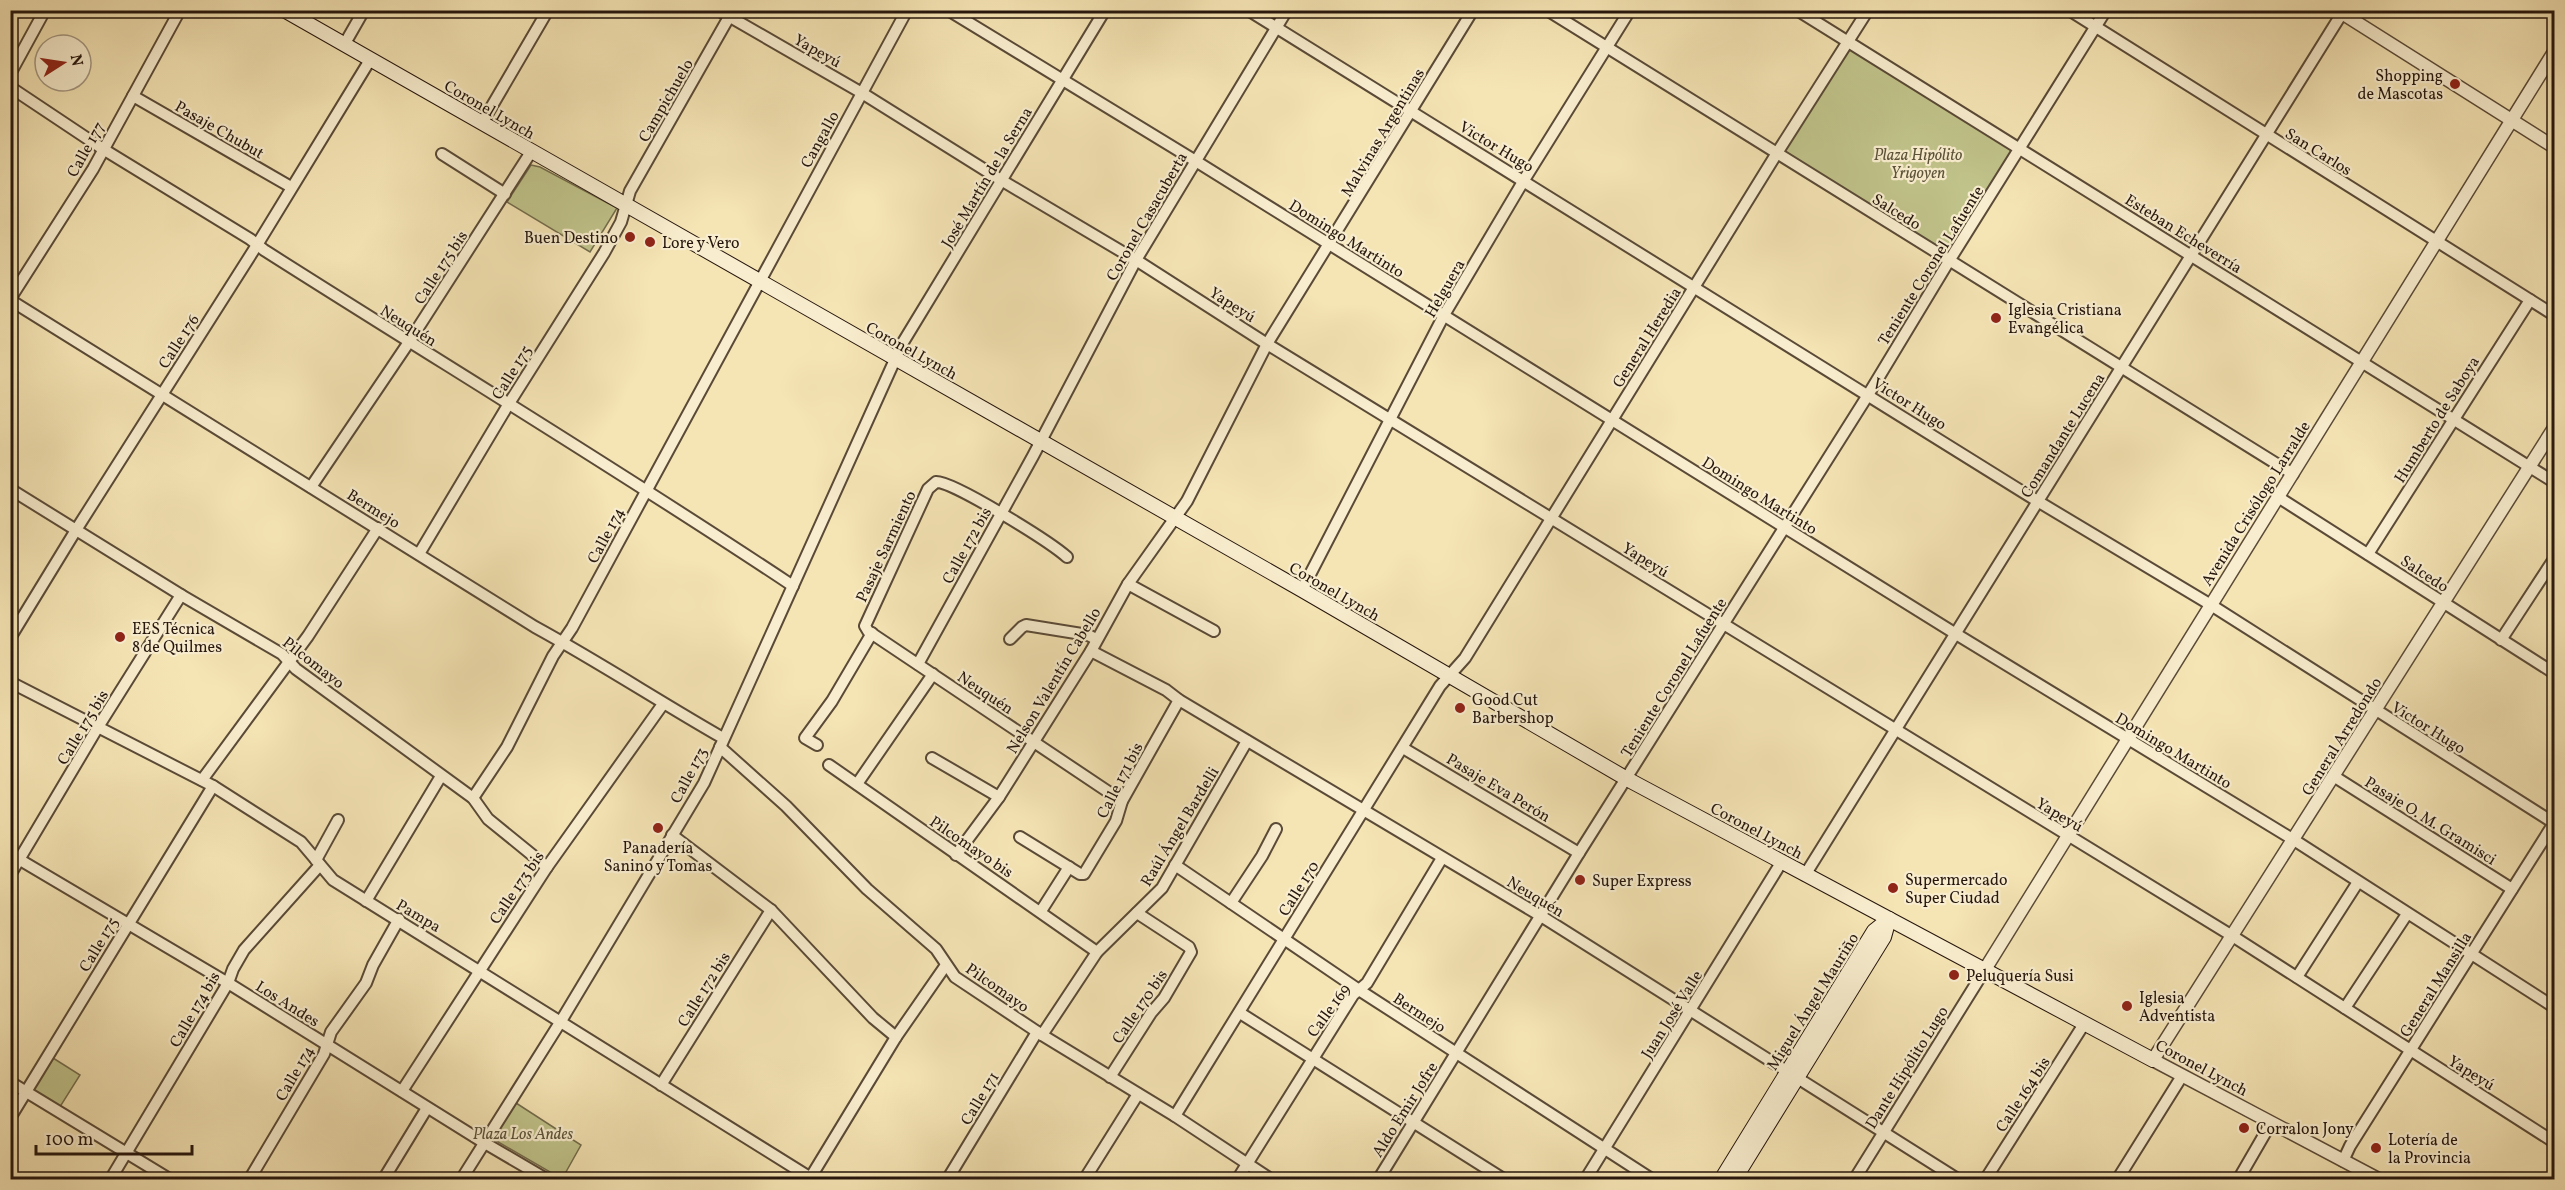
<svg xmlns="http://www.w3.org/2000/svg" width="2565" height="1190" viewBox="0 0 2565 1190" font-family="Vollkorn,serif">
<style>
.green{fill:#c0c38a;stroke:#736c4c;stroke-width:1.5}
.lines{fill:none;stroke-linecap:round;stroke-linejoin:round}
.minor-casing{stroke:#5a4a37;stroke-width:14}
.tertiary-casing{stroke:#5a4a37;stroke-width:15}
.secondary-casing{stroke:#26160d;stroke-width:16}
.minor{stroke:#f8edce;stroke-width:10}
.tertiary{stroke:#f8edce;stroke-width:12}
.secondary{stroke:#f8edce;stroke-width:14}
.poi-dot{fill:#8f2418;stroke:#f8edce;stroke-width:2}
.labels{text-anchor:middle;stroke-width:4.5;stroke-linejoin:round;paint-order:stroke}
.street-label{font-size:16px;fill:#26160d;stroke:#f8edce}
.poi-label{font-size:16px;fill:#26160d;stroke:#f8edce;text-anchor:start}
.park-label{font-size:16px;font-style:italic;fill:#5c5339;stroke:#f8edce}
</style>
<rect width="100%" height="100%" fill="#f5e4b4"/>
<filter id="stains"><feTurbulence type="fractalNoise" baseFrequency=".00333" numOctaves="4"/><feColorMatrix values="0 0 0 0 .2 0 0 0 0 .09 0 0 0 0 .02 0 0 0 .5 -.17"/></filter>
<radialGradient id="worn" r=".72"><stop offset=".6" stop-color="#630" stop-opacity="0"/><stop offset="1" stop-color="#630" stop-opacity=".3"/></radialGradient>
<!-- green -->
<g class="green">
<path d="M 1848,42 L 2019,149 L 1949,261 L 1777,153 Z"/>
<path d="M 531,165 L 540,167 L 617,208 L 590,252 L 507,202 Z"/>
<path d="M 53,1058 L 80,1075 L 58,1110 L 31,1091 Z"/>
<path d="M 516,1103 L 581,1145 L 562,1179 L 493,1139 Z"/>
</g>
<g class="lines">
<!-- minor casing -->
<g class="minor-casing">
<g id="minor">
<path d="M 718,10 L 862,93 L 1001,180 L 1136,260 L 1267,344 L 2234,937 L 2554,1142"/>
<path d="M 948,10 L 1194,160 L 1956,634 L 2294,840 L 2554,1007"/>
<path d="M 1248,10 L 2039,502 L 2211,605 L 2554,823"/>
<path d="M 1547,10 L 2293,474"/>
<path d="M 1797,10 L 2554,482"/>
<path d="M 2069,10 L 2554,315"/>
<path d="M 344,45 L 364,10"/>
<path d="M 10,74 L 45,10"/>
<path d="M 10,87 L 103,149 L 250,239 L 264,250 C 440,362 619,470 793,586"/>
<path d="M 133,96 L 291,187"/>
<path d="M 482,123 L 548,10"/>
<path d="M 442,154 L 505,194"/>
<path d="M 10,299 L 93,169 L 180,10"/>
<path d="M 10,300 L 535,627 C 599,662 660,702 723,738"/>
<path d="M 311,487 L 409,342 L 531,152"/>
<path d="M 10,489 L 181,595 L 282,654 L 296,669 L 473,798 L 488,819 L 547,867"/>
<path d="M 2278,497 L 2554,673"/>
<path d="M 419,554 L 508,405 L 604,253 L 621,222 L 630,191 L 733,10"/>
<path d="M 2368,554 L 2530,300"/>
<path d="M 1067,557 C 1050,542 953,481 936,482 L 928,489 L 865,626 L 868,631 L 1122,801"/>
<path d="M 1128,584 L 1214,631"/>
<path d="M 1302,590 L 1444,315 L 1524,180 L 1630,10"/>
<path d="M 10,638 L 76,530 L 257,245 L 370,60"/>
<path d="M 1010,639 L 1022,627 L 1026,625 L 1088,635 L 1096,639"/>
<path d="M 2501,640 L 2554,559"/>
<path d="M 1091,651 L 1166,690 L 1179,700 L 1541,916 L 1959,1180"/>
<path d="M 918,664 L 1033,456 L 1136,260 L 1287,10"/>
<path d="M 10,682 L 213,786 L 301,842 L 333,880 L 814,1180"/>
<path d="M 817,745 L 805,738 L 832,701 L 872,633"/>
<path d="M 720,747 L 786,806 L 867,889 L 936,949 L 955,977 L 1042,1035 L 1175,1116 L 1272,1180"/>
<path d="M 1403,748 L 1579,853"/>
<path d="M 932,758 L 999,797"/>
<path d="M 829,765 L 1097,952"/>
<path d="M 2335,777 L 2512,889"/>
<path d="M 202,780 L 308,636 L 378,528"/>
<path d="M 857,784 L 933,674"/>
<path d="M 473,798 L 507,747 L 553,656 L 572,628 L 907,10"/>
<path d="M 672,835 L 771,910 L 873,1018 L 896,1037"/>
<path d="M 1020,837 L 1080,874 L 1084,874 L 1116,821 L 1122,801 L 1179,700"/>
<path d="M 10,854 L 228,983 L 483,1142 L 548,1180"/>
<path d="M 956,855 L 999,797 L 1091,651 L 1128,584 L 1187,501 L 1267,344 L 1473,10"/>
<path d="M 316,860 L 338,820"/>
<path d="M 1175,865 L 1359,990 L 1653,1180"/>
<path d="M 10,875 L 98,727 L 181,595"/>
<path d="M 1805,875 L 2344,10"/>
<path d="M 366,901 L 441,776"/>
<path d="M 1231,903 L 1262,856 L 1276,829"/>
<path d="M 1041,911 L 1069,867"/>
<path d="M 2297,977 L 2358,882"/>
<path d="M 2345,1008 L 2407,914"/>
<path d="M 1240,1013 L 1505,1180"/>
<path d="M 1042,1035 L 1097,952 L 1162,888 L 1247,741"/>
<path d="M 1110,1077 L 1151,1013 L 1164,998 L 1191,952 L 1189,947 L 1137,913"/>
<path d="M 10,1082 L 171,1180"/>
<path d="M 661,1085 L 771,910"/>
<path d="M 402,1091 L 547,867 L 663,704"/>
<path d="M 1175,1116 L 1440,686 L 1465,658 L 1777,153 L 1868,10"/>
<path d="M 10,1118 L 213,786"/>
<path d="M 2343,1161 L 2350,1146 L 2554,823"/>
<path d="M 110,1180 L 228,983 L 233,969 L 244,950 L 320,865"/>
<path d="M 249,1180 L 324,1054 L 331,1032 L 366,983 L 373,965 L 399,919"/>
<path d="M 383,1180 L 427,1108"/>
<path d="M 461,1180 L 561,1021 L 704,783 L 902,344 L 1105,10"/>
<path d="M 809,1180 L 896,1037 L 946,965"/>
<path d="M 947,1180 L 1037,1032"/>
<path d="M 1084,1180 L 1138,1094"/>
<path d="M 1237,1180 L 1353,995 L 1367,983 L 1442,858"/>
<path d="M 1378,1180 L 1579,853 L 1868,395 L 1949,261 L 2106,10"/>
<path d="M 1585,1180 L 1781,863"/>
<path d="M 1854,1180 L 1984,971"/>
<path d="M 1985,1180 L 2084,1024"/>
<path d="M 2117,1180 L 2182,1076"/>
<path d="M 2238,1180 L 2271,1123"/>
</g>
</g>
<!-- tertiary casing -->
<g class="tertiary-casing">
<g id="tertiary">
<path d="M 2337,10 L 2554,147"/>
<path d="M 1984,971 L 2554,52"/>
<path d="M 2380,1180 L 2153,1060 L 2554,428"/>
</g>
</g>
<!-- secondary casing -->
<g class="secondary-casing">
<g id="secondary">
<path d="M 284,10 L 1302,590 L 1627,779 L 2153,1060"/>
<path d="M 1721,1180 L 1874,931 L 1889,919"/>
<path d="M 1734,1180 L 1884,937 L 1889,919"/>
</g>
</g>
<!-- minor -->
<use href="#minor" class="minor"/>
<!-- tertiary -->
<use href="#tertiary" class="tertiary"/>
<!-- secondary -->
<use href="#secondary" class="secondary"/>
</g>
<!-- markers -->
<g class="poi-dot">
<circle cx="2455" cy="84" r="6"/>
<circle cx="630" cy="237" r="6"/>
<circle cx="650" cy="242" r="6"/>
<circle cx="1996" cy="318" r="6"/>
<circle cx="120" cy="637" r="6"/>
<circle cx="1460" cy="708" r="6"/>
<circle cx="658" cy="828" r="6"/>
<circle cx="1580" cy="880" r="6"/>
<circle cx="1893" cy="888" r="6"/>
<circle cx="1954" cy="975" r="6"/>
<circle cx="2127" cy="1006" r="6"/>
<circle cx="2244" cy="1128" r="6"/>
<circle cx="2376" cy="1148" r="6"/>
</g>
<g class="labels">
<!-- street labels -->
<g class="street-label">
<text transform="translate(818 50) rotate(30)" y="6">Yapeyú</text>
<text transform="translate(665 100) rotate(-60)" y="6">Campichuelo</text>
<text transform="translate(490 109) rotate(30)" y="6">Coronel Lynch</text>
<text transform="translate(220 129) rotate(30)" y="6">Pasaje Chubut</text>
<text transform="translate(1382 132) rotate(-59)" y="6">Malvinas Argentinas</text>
<text transform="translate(819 139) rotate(-61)" y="6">Cangallo</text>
<text transform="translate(1497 146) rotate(31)" y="6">Victor Hugo</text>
<text transform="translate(85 149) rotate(-61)" y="6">Calle 177</text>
<text transform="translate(2319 151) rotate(32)" y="6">San Carlos</text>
<text transform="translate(986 177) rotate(-59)" y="6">José Martín de la Serna</text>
<text transform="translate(1897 211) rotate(32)" y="6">Salcedo</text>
<text transform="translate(1146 216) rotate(-60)" y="6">Coronel Casacuberta</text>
<text transform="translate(2184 233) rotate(32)" y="6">Esteban Echeverría</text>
<text transform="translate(1347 238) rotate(32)" y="6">Domingo Martinto</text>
<text transform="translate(1930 265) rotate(-58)" y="6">Teniente Coronel Lafuente</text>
<text transform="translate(440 267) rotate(-57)" y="6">Calle 175 bis</text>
<text transform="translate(1444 288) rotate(-60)" y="6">Helguera</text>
<text transform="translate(1233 304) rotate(33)" y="6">Yapeyú</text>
<text transform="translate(409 325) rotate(32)" y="6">Neuquén</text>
<text transform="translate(1646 337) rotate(-58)" y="6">General Heredia</text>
<text transform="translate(178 341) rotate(-57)" y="6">Calle 176</text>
<text transform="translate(912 350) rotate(29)" y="6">Coronel Lynch</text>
<text transform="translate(511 372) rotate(-58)" y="6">Calle 175</text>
<text transform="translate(1910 403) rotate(32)" y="6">Victor Hugo</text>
<text transform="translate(2436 419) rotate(-58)" y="6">Humberto de Saboya</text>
<text transform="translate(2062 435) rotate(-58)" y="6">Comandante Lucena</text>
<text transform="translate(1760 495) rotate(32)" y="6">Domingo Martinto</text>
<text transform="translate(2255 503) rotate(-58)" y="6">Avenida Crisólogo Larralde</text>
<text transform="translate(374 508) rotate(32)" y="6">Bermejo</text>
<text transform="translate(605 535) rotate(-62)" y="6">Calle 174</text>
<text transform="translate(966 545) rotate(-61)" y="6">Calle 172 bis</text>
<text transform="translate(885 546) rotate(-65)" y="6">Pasaje Sarmiento</text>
<text transform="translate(1646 559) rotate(32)" y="6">Yapeyú</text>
<text transform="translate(2425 573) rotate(33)" y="6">Salcedo</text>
<text transform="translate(1335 591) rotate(30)" y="6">Coronel Lynch</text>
<text transform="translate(314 662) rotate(38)" y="6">Pilcomayo</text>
<text transform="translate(1673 677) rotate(-58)" y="6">Teniente Coronel Lafuente</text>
<text transform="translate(1053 680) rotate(-59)" y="6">Nelson Valentín Cabello</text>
<text transform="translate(986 692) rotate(34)" y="6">Neuquén</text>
<text transform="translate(82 727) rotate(-59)" y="6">Calle 175 bis</text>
<text transform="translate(2429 727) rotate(32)" y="6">Victor Hugo</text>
<text transform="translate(2341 736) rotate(-58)" y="6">General Arredondo</text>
<text transform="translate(2174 750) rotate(31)" y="6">Domingo Martinto</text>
<text transform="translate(688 775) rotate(-62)" y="6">Calle 173</text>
<text transform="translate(1119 780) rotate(-63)" y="6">Calle 171 bis</text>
<text transform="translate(1499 787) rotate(31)" y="6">Pasaje Eva Perón</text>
<text transform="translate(2060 814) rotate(31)" y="6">Yapeyú</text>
<text transform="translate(2431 820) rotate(32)" y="6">Pasaje O. M. Gramisci</text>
<text transform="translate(1179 826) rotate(-59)" y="6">Raúl Ángel Bardelli</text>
<text transform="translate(1757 830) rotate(28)" y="6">Coronel Lynch</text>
<text transform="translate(972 846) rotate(34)" y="6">Pilcomayo bis</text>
<text transform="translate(516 887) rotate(-56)" y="6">Calle 173 bis</text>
<text transform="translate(1298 888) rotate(-58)" y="6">Calle 170</text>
<text transform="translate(1536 896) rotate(31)" y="6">Neuquén</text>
<text transform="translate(419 915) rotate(31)" y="6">Pampa</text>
<text transform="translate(98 944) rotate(-59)" y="6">Calle 175</text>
<text transform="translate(2435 984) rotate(-58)" y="6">General Mansilla</text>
<text transform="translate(998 987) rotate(35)" y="6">Pilcomayo</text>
<text transform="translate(703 989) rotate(-58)" y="6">Calle 172 bis</text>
<text transform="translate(1812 1001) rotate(-58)" y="6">Miguel Ángel Mauriño</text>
<text transform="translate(288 1003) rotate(32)" y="6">Los Andes</text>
<text transform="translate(1139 1006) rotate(-56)" y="6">Calle 170 bis</text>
<text transform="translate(194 1009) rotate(-60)" y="6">Calle 174 bis</text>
<text transform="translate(1328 1010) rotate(-54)" y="6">Calle 169</text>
<text transform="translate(1420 1012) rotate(33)" y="6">Bermejo</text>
<text transform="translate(1671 1014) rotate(-58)" y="6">Juan José Valle</text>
<text transform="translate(1906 1067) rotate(-58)" y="6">Dante Hipólito Lugo</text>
<text transform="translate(2202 1067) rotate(28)" y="6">Coronel Lynch</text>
<text transform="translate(2472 1072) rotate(32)" y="6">Yapeyú</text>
<text transform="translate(294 1073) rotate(-60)" y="6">Calle 174</text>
<text transform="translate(2022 1094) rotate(-57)" y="6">Calle 164 bis</text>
<text transform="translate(979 1098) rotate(-59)" y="6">Calle 171</text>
<text transform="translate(1404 1109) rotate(-58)" y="6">Aldo Emir Jofre</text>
</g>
<!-- poi labels -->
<g class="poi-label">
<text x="2443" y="81" text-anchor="end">Shopping<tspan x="2443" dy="18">de Mascotas</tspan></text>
<text x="618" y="243" text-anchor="end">Buen Destino</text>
<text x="662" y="248">Lore y Vero</text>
<text x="2008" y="315">Iglesia Cristiana<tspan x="2008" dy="18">Evangélica</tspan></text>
<text x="132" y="634">EES Técnica<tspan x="132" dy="18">8 de Quilmes</tspan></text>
<text x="1472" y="705">Good Cut<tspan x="1472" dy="18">Barbershop</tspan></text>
<text x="658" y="853" text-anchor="middle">Panadería<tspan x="658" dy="18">Sanino y Tomas</tspan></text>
<text x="1905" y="885">Supermercado<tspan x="1905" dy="18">Super Ciudad</tspan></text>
<text x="1592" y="886">Super Express</text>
<text x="1966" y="981">Peluquería Susi</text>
<text x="2139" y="1003">Iglesia<tspan x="2139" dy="18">Adventista</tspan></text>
<text x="2256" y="1134">Corralon Jony</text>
<text x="2388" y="1145">Lotería de<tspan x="2388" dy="18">la Provincia</tspan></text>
</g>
<!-- park labels -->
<g class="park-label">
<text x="1918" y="160">Plaza Hipólito<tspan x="1918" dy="18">Yrigoyen</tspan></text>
<text x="523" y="1139">Plaza Los Andes</text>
</g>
</g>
<!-- margin -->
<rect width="2565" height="1190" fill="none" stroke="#f5e4b4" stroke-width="36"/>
<rect x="12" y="12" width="2541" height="1166" fill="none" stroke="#26160d" stroke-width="3"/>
<rect x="18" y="18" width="2529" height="1154" fill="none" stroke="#26160d" stroke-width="1.5"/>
<!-- north arrow -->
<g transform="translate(63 63) rotate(78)"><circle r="28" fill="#f8edce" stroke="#a49781" stroke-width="1.5"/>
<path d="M0-4.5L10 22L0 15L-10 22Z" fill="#8f2418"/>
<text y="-9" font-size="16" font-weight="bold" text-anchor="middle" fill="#26160d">N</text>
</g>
<!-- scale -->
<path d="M36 1145v9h156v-9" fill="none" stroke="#26160d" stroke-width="3"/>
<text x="45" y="1145" font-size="18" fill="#26160d" stroke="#f8edce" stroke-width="4.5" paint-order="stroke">100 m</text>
<rect width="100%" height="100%" filter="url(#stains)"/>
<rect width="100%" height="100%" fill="url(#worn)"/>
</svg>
